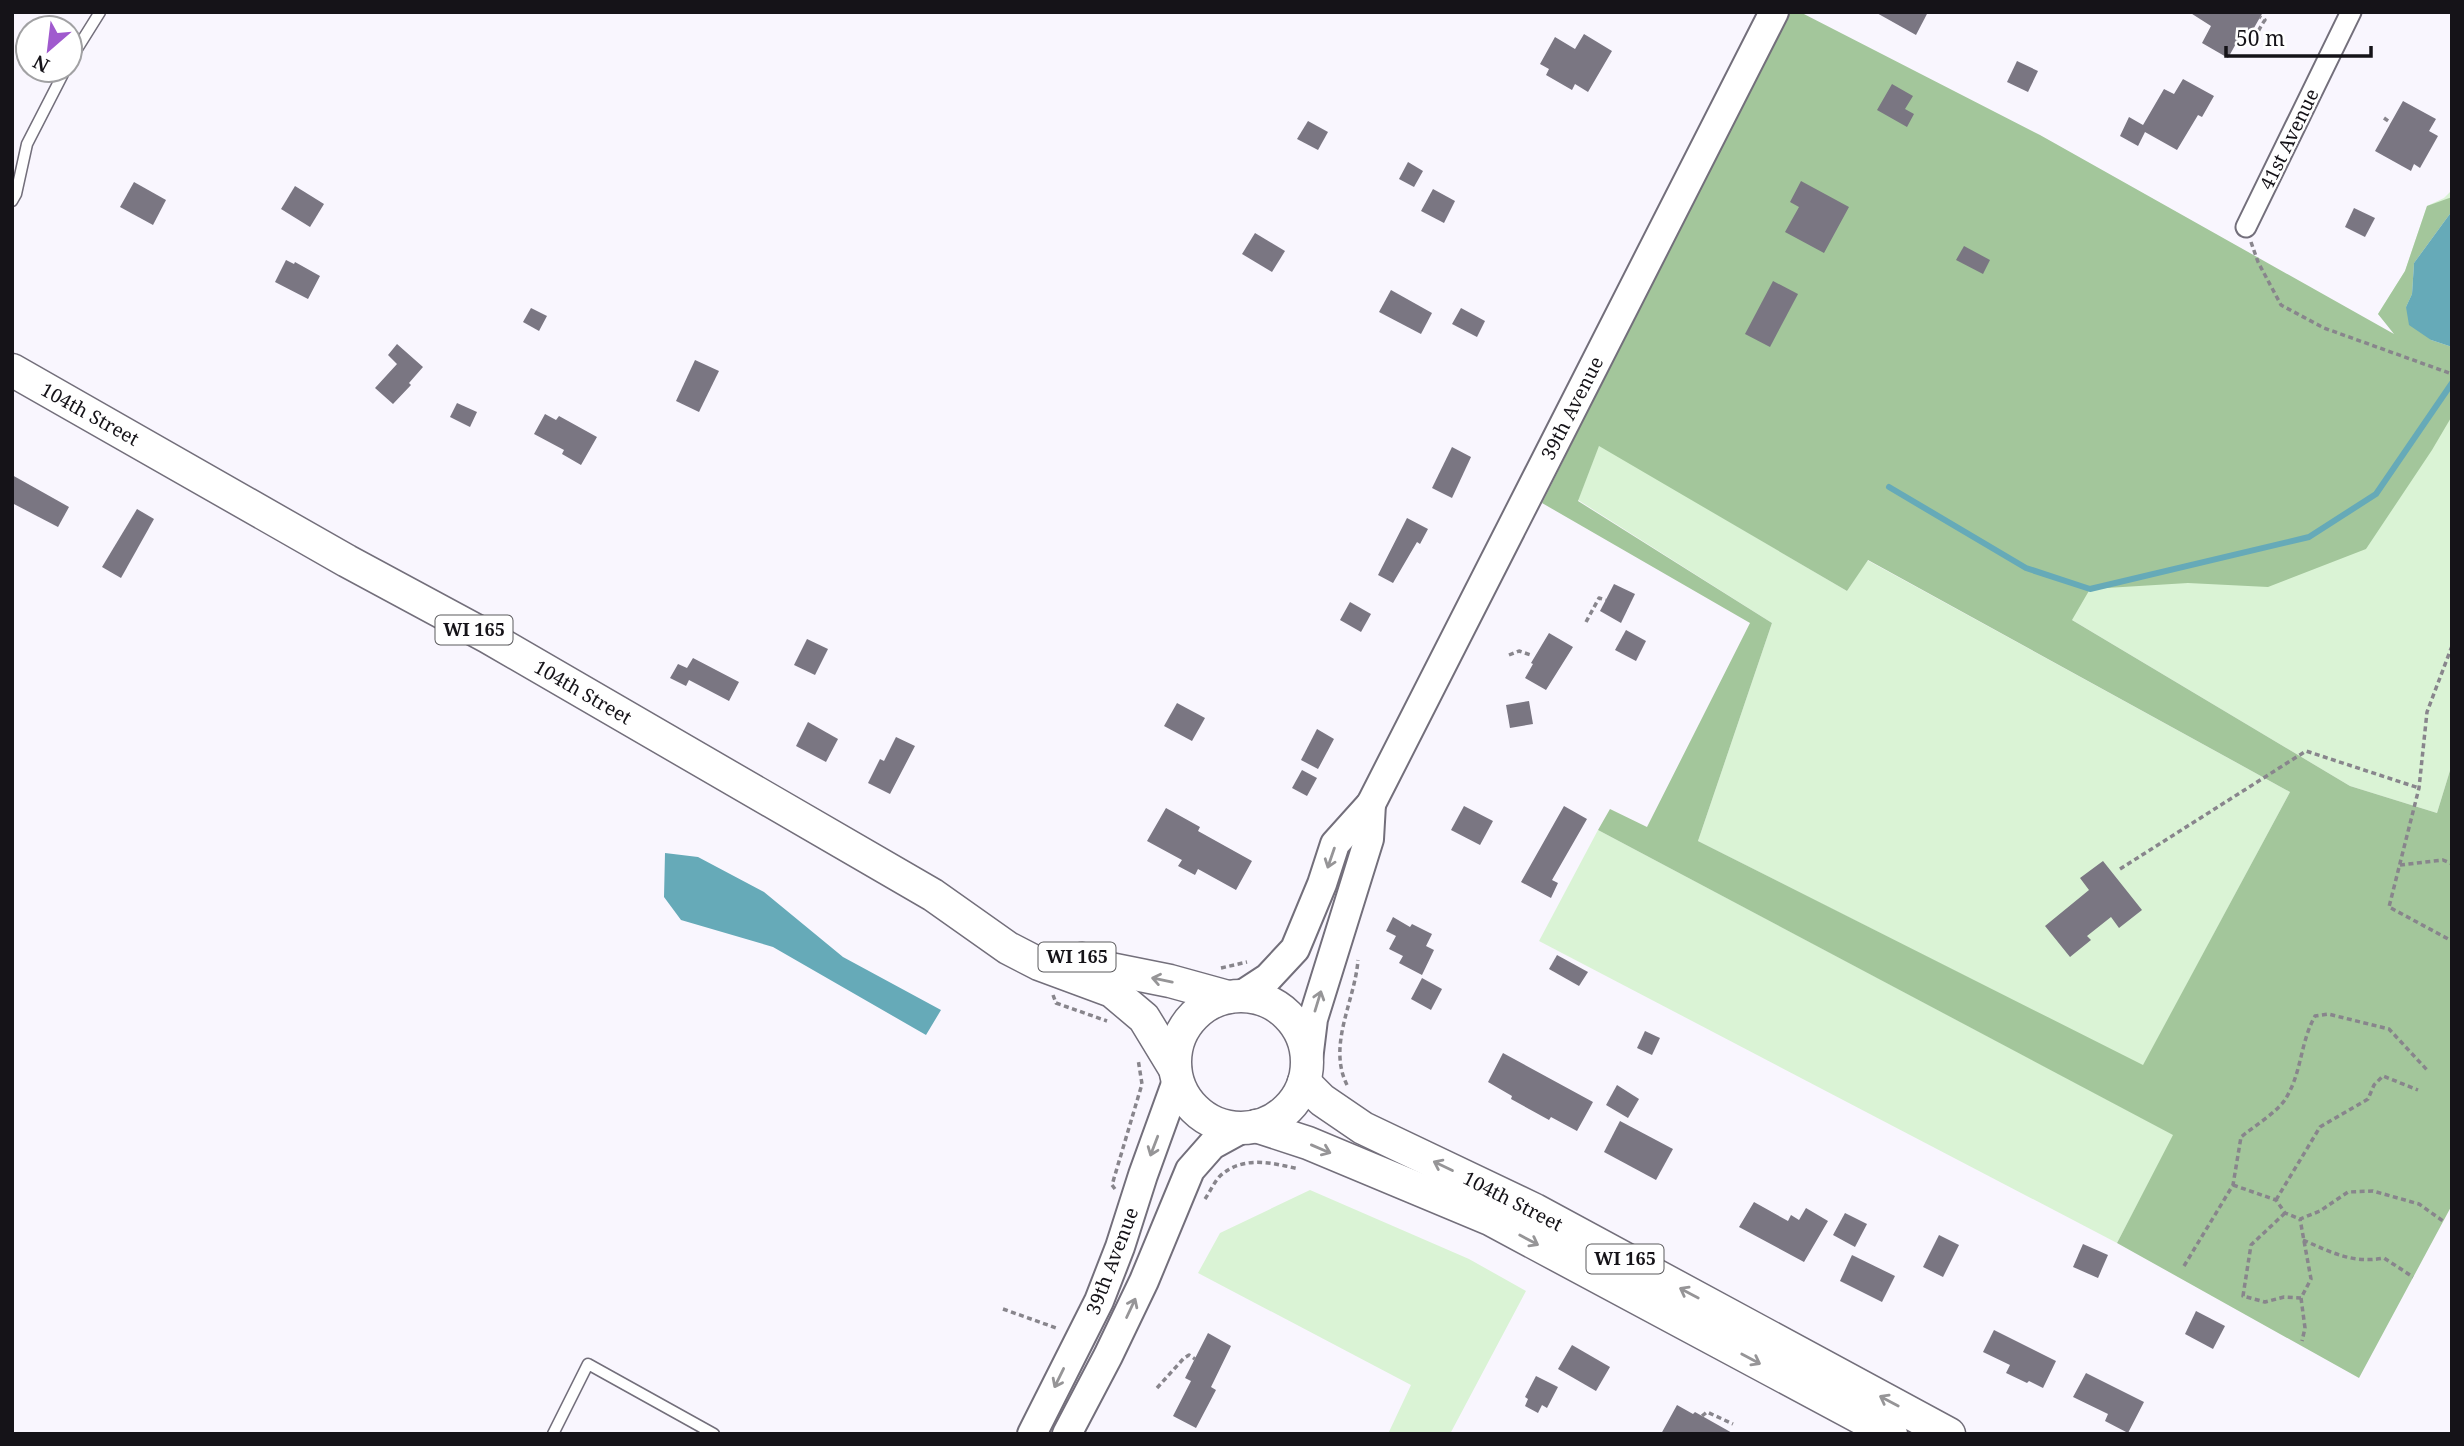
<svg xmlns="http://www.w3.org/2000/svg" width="2464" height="1446" viewBox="0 0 2464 1446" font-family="'Noto Serif',serif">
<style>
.green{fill:#daf3d5}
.forest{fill:#a3c69b;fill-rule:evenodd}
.water{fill:#66aab8}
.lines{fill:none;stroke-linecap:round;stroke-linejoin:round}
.stream{stroke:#66aab8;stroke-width:6}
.building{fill:#7a7682}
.lane-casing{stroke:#736f7b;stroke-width:13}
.street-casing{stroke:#736f7b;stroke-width:23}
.secondary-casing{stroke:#736f7b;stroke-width:32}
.primary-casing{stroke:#736f7b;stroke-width:35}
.path{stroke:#88858c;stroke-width:3.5;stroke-dasharray:5 3.5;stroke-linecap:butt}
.lane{stroke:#fff;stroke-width:10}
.street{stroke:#fff;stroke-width:19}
.secondary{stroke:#fff;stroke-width:28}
.primary{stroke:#fff;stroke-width:32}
.oneway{stroke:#969597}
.labels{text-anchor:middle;stroke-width:5;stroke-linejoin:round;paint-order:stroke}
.shield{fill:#fff;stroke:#5b5a5d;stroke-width:2}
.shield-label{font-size:18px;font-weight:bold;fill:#151318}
.street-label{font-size:19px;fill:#151318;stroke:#fff}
</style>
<rect width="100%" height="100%" fill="#f9f6fe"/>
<!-- green -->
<g class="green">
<path d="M 2452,190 L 2452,211 L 2414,263 L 2412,294 L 2431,340 L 2452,347 L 2452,764 L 2437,813 L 2350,786 L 2037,599 L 2397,335 L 2378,314 L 2405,271 L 2427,206 L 2444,198 Z"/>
<path d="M 1599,445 L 1847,591 L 1867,560 L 2290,792 L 2143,1066 L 1698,841 L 1772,623 L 1578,500 Z"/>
<path d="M 1598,830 L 2174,1135 L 2117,1243 L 1539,941 Z"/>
<path d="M 1310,1190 L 1469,1259 L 1526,1291 L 1450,1434 L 1388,1434 L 1411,1385 L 1198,1273 L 1220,1233 Z"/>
</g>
<!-- forest -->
<path class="forest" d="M 1774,12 L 1800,12 L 2040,135 L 2394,334 L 2378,314 L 2405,271 L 2427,206 L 2452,197 L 2452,211 L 2414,263 L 2412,294 L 2406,307 L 2431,340 L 2452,347 L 2452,416 L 2432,450 L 2366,549 L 2268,587 L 2188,583 L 2090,589 L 2072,620 L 2350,786 L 2437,813 L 2452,764 L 2452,1205 L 2359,1378 L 2117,1243 L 2173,1135 L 1598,830 L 1610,809 L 1647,827 L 1750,623 L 1542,503 L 1602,383 L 1589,375 ZM 1599,446 L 1847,591 L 1868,560 L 2290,792 L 2143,1065 L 1698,841 L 1772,623 L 1578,501 Z"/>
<!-- water -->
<g class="water">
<path d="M 2452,211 L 2452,347 L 2431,340 L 2409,325 L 2406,307 L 2412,294 L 2414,263 Z"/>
<path d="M 665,853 L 698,857 L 764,892 L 843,957 L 941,1010 L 926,1035 L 773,947 L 681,920 L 664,897 Z"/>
</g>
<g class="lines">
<!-- stream -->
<path class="stream" d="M 1889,487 L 2026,568 L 2090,589 L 2309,537 L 2376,494 L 2452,383"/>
</g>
<!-- building -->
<g class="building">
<path d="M 1875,12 L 1928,12 L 1916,35 Z"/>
<path d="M 2189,12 L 2263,12 L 2250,35 L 2243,31 L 2228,58 L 2202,43 L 2211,26 Z"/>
<path d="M 1584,34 L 1612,51 L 1588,92 L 1575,84 L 1572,90 L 1546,75 L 1549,69 L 1540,64 L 1555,37 L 1575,49 Z"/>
<path d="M 2017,61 L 2038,71 L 2028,92 L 2007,82 Z"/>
<path d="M 2183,79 L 2214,96 L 2202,117 L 2198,115 L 2177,150 L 2145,132 L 2138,146 L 2120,136 L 2129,117 L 2143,125 L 2164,89 L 2174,94 Z"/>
<path d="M 1892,84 L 1913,96 L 1905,109 L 1914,114 L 1907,127 L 1877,110 Z"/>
<path d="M 2403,101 L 2436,119 L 2429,131 L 2438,136 L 2420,168 L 2414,164 L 2411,171 L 2375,151 Z"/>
<path d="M 1308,121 L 1328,132 L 1318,150 L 1297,139 Z"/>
<path d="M 1408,162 L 1423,171 L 1414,187 L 1399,179 Z"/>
<path d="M 1801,181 L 1849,207 L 1824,253 L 1785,232 L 1799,207 L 1790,202 Z"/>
<path d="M 134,182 L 166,200 L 153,225 L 120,207 Z"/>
<path d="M 295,186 L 324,204 L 310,227 L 281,209 Z"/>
<path d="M 1433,189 L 1455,201 L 1444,223 L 1421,211 Z"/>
<path d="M 2354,208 L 2375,218 L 2365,237 L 2345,227 Z"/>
<path d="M 1255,233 L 1285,251 L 1272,272 L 1242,254 Z"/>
<path d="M 1964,246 L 1990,260 L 1983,274 L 1956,260 Z"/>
<path d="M 286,260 L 294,264 L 295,262 L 320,276 L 308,299 L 275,282 Z"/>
<path d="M 1773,281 L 1798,294 L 1770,347 L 1745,334 Z"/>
<path d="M 1391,290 L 1432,313 L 1421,334 L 1379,312 Z"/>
<path d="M 531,308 L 547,316 L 539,331 L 523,322 Z"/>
<path d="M 1461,308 L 1485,321 L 1477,337 L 1452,324 Z"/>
<path d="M 397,344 L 423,367 L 409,383 L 411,385 L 393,404 L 375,388 L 397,364 L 388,355 Z"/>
<path d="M 695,360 L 719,371 L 699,412 L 676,401 Z"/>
<path d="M 457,403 L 477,412 L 470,427 L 450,417 Z"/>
<path d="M 545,414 L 556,420 L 559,416 L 597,437 L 581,465 L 562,454 L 564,450 L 534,434 Z"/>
<path d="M 1452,447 L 1471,457 L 1452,498 L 1432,488 Z"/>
<path d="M 12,475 L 69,507 L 58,527 L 12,503 Z"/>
<path d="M 137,509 L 154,519 L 121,578 L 102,567 Z"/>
<path d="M 1407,518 L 1428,529 L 1420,544 L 1417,542 L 1393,583 L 1378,575 Z"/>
<path d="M 1614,584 L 1635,594 L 1621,623 L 1600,611 Z"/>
<path d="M 1350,602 L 1371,614 L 1361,632 L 1340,620 Z"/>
<path d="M 1626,630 L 1646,641 L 1636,661 L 1615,650 Z"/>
<path d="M 1549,633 L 1573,647 L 1546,690 L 1525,678 L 1533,664 L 1531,663 Z"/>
<path d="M 807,639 L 828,649 L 815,675 L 794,665 Z"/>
<path d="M 693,658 L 739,682 L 729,701 L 689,680 L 686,686 L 670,678 L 678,664 L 687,668 Z"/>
<path d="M 1529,701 L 1533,724 L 1510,728 L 1506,705 Z"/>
<path d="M 1177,703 L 1205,718 L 1192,741 L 1164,726 Z"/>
<path d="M 808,722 L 838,739 L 826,762 L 796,746 Z"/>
<path d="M 1317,729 L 1334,739 L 1318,769 L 1301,760 Z"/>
<path d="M 896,737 L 915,746 L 890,794 L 868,783 L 880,759 L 884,761 Z"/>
<path d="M 1302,770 L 1317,778 L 1307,796 L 1292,788 Z"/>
<path d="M 1464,806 L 1493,821 L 1480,845 L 1451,830 Z"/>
<path d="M 1564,806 L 1587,819 L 1552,880 L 1558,883 L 1551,898 L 1521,882 Z"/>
<path d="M 1166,808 L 1200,827 L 1198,831 L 1252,861 L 1236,890 L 1198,869 L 1195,875 L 1178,866 L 1182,860 L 1147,841 Z"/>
<path d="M 2103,861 L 2142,910 L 2119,928 L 2111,917 L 2087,936 L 2091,940 L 2070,957 L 2045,926 L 2089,890 L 2080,878 Z"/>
<path d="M 1393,917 L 1410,927 L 1412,924 L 1432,934 L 1426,946 L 1434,950 L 1422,975 L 1399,963 L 1403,956 L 1389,949 L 1396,936 L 1386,931 Z"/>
<path d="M 1557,955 L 1588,972 L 1579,986 L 1549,969 Z"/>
<path d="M 1422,978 L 1442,989 L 1431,1010 L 1411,999 Z"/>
<path d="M 1645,1031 L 1660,1038 L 1652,1055 L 1637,1048 Z"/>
<path d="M 1503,1053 L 1593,1102 L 1577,1131 L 1551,1117 L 1549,1120 L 1511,1099 L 1512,1096 L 1488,1082 Z"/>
<path d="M 1617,1085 L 1639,1099 L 1628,1118 L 1606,1105 Z"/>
<path d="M 1620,1121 L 1673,1149 L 1656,1180 L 1604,1152 Z"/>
<path d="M 1754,1202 L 1788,1221 L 1791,1215 L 1799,1220 L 1806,1208 L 1828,1221 L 1804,1262 L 1739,1227 Z"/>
<path d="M 1845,1213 L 1867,1224 L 1855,1247 L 1833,1235 Z"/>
<path d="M 1939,1235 L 1959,1245 L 1943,1277 L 1923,1267 Z"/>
<path d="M 2083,1244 L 2108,1255 L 2098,1278 L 2073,1267 Z"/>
<path d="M 1852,1255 L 1895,1276 L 1882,1302 L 1840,1281 Z"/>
<path d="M 2196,1311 L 2225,1326 L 2213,1349 L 2185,1334 Z"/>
<path d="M 1994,1330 L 2056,1361 L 2043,1388 L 2029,1381 L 2027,1383 L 2006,1373 L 2010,1365 L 1983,1352 Z"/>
<path d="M 1208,1333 L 1231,1346 L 1211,1387 L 1216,1390 L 1196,1428 L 1173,1416 L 1191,1381 L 1185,1378 Z"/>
<path d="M 1572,1345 L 1610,1367 L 1596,1391 L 1558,1369 Z"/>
<path d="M 2086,1373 L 2144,1402 L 2128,1433 L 2105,1421 L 2108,1414 L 2073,1397 Z"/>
<path d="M 1536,1376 L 1558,1387 L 1547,1408 L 1542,1405 L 1538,1413 L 1525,1406 L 1528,1399 L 1525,1397 Z"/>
<path d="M 1677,1405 L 1693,1414 L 1695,1412 L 1734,1434 L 1661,1434 Z"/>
</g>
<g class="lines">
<!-- lane casing -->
<g class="lane-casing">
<g id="lane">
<path d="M 70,60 L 100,12"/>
<path d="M 12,201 L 16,194 L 27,144 L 65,70"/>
<path d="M 553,1434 L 588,1364 L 714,1434"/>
</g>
</g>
<!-- street casing -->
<g class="street-casing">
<path id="street" d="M 2246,227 L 2351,12"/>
</g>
<!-- secondary casing -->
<g class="secondary-casing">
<g id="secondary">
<path d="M 1242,995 L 1268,978 L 1295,949 L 1322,884 L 1335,844 L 1371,804 L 1774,12"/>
<path d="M 1307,1068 L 1313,1019 L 1369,839 L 1371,804"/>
<path d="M 1032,1434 L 1099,1301 L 1120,1247 L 1143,1175 L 1177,1081"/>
<path d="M 1067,1434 L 1108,1356 L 1144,1281 L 1190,1170 L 1212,1145 L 1243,1128"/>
</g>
</g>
<!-- primary casing -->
<g class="primary-casing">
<g id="primary">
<path d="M 12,370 L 347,561 L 488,637 L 933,895 L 1008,948 L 1039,964 L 1112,991 L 1144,1018 L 1175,1069"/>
<path d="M 1082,959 L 1100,967 L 1170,981 L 1228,997"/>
<circle cx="1241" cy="1062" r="66"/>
<path d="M 1304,1082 L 1322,1100 L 1363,1128 L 1535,1210 L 1949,1434"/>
<path d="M 1256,1126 L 1308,1143 L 1490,1219 L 1891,1434"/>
</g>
</g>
<!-- path -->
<g class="path">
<path d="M 2251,46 C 2256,37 2259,28 2265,20 L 2260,17"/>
<path d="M 2384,118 L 2391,123"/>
<path d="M 2251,242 L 2258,262 L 2281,305 L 2324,328 L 2452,374"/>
<path d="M 1586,622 L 1599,598 L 1606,600"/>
<path d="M 2452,646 L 2427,712 L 2419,788 L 2389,907 L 2452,941"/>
<path d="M 1509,655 L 1519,651 L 1531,655"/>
<path d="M 2400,865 L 2443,860 L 2452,864"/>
<path d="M 2120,869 L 2306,751 L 2419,788"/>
<path d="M 1221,968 L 1247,962"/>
<path d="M 1053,995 L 1056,1003 L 1107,1021"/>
<path d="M 1347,1085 C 1327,1045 1355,1001 1358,960"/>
<path d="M 2233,1185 L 2276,1200 L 2285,1213 L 2300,1219 L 2320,1211 L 2348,1192 L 2373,1191 L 2419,1204 L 2443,1221"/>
<path d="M 1115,1189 L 1112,1185 L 1142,1084 L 1138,1059"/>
<path d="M 1205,1199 C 1210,1192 1214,1182 1220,1176 C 1243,1155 1272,1163 1299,1169"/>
<path d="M 2276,1200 L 2320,1127 L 2368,1099 L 2374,1085 L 2383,1076 L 2418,1090"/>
<path d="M 2285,1213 L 2251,1245 L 2243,1296 L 2265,1302 L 2284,1297 L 2301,1298 L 2311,1279 L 2300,1219"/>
<path d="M 2303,1240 C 2331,1252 2352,1264 2384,1258 L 2413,1277"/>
<path d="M 2184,1266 L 2233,1185 L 2241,1137 C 2253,1127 2279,1111 2286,1098 C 2302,1072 2300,1043 2315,1016 L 2328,1014 L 2389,1029 L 2428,1071"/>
<path d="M 2301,1298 L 2305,1328 L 2302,1341"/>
<path d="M 1003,1309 L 1059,1329"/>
<path d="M 1157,1388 L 1184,1358 L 1189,1355 L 1195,1359"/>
<path d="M 1702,1416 L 1707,1412 L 1733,1424"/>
</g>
<!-- lane -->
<use href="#lane" class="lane"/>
<!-- street -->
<use href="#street" class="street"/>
<!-- secondary -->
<use href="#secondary" class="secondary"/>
<!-- primary -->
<use href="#primary" class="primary"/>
</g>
<!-- one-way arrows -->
<defs><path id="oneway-shaft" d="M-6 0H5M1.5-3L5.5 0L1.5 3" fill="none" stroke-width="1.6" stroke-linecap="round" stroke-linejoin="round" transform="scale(1.75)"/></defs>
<g class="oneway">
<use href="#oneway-shaft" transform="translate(1331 858) rotate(109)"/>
<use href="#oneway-shaft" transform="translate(1162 980) rotate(-168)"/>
<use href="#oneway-shaft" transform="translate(1318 1001) rotate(-73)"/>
<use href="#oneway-shaft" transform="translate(1154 1146) rotate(111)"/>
<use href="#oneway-shaft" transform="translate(1321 1149) rotate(23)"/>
<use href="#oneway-shaft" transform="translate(1443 1166) rotate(-154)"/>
<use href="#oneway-shaft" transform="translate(1529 1240) rotate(28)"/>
<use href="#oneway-shaft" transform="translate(1689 1293) rotate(-152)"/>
<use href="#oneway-shaft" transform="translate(1131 1308) rotate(-65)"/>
<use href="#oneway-shaft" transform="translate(1751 1359) rotate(28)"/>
<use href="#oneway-shaft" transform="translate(1059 1378) rotate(116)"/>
<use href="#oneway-shaft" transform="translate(1889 1401) rotate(-152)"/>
</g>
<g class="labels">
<!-- shield labels -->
<g class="shield">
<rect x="435.5" y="615.5" width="77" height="29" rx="5"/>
<rect x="1038.5" y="942.5" width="77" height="29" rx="5"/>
<rect x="1586.5" y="1244.5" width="77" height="29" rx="5"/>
</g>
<g class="shield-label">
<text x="474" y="636">WI 165</text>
<text x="1077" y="963">WI 165</text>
<text x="1625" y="1265">WI 165</text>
</g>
<!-- street labels -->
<g class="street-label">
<text transform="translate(2289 139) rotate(-64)" y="7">41st Avenue</text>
<text transform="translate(1572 408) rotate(-63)" y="7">39th Avenue</text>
<text transform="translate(90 414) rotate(29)" y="7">104th Street</text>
<text transform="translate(583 692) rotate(30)" y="7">104th Street</text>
<text transform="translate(1513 1201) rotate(27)" y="7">104th Street</text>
<text transform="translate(1112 1261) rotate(-69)" y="7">39th Avenue</text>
</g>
</g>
<!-- border -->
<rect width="2464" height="1446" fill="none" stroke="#151318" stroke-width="28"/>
<!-- north arrow -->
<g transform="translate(49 49) rotate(208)"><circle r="33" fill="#ffffff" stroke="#a1a1a3" stroke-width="2"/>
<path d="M0-5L12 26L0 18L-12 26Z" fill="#a05ace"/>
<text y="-10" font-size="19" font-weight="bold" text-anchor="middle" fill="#151318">N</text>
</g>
<!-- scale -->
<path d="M2226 46v10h145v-10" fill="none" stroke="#151318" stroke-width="3.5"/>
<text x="2236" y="46" font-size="21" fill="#151318" stroke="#ffffff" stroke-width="5" paint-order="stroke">50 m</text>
</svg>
